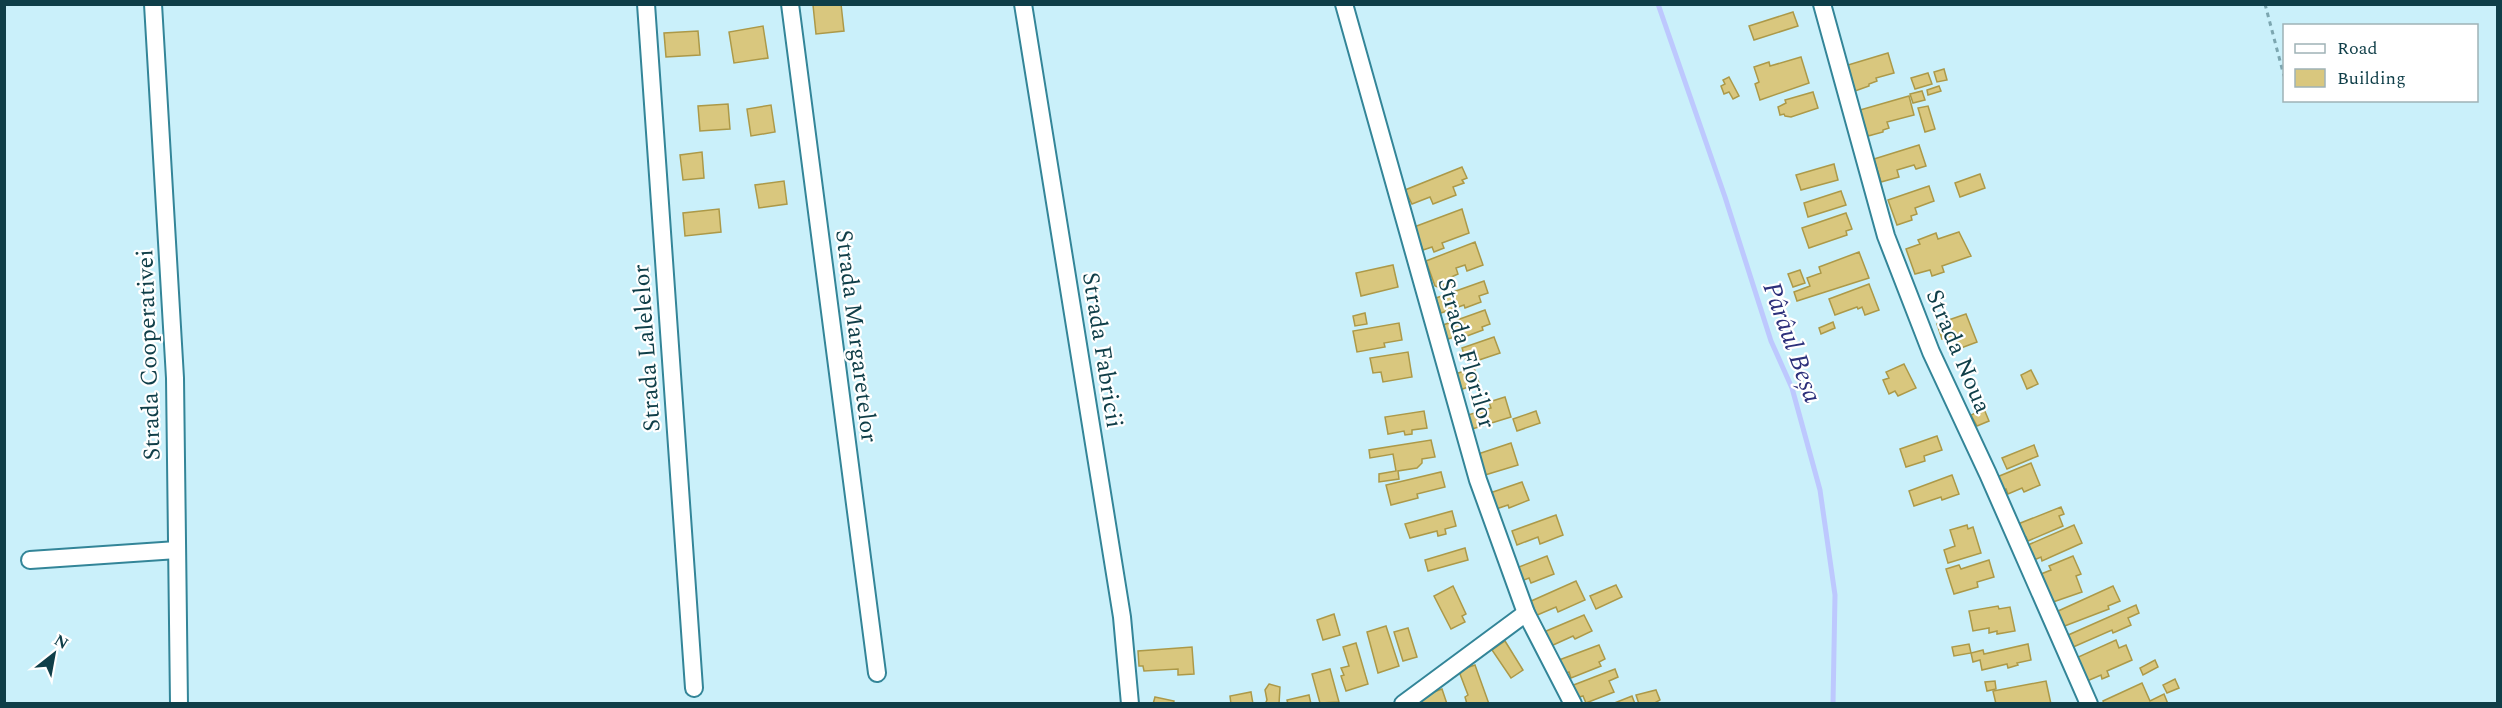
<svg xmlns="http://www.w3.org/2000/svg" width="2502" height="708" viewBox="0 0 2502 708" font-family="Spectral,serif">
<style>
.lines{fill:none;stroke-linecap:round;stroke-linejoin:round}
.stream{stroke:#bdc8fe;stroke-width:5}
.building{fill:#d9c77e;stroke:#ac9948;stroke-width:1.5}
.street-casing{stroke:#338598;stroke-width:20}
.path{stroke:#7ca6b0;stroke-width:3;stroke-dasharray:4.5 4.5;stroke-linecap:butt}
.street{stroke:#fff;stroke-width:16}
.labels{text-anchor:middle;stroke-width:4.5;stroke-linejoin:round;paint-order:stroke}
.street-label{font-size:24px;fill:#0f3e48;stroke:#fff}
.water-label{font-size:26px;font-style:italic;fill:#2c307b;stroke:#fff}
</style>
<rect width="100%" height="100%" fill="#caf0fa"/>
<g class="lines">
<!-- stream -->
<path class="stream" d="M 1658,4 L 1725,197 L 1771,341 L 1792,388 L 1820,490 L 1835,595 L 1833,704"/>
</g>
<!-- building -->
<g class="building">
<path d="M 841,4 L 844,31 L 816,34 L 813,5 Z"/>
<path d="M 1793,12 L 1798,26 L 1754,40 L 1749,26 Z"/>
<path d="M 763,26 L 768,58 L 734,63 L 729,32 Z"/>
<path d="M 698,31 L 700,55 L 666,57 L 664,33 Z"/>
<path d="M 1888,53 L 1894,73 L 1876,78 L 1877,81 L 1869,84 L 1869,86 L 1855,91 L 1848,65 Z"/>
<path d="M 1801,57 L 1809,83 L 1760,100 L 1755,84 L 1759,82 L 1754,67 L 1769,62 L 1770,66 Z"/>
<path d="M 1944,69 L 1947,80 L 1937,82 L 1934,72 Z"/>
<path d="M 1928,73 L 1932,84 L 1915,89 L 1911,78 Z"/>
<path d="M 1729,77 L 1739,96 L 1733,99 L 1729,92 L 1724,94 L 1721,86 L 1725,84 L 1723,80 Z"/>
<path d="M 1939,86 L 1941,91 L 1928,95 L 1927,90 Z"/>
<path d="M 1922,91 L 1925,100 L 1913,103 L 1910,94 Z"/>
<path d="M 1813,92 L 1818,108 L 1791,117 L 1785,116 L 1784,114 L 1780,115 L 1778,107 L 1786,103 L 1785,100 Z"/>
<path d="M 1909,96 L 1914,115 L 1887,122 L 1889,128 L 1883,130 L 1883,132 L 1868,136 L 1860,110 Z"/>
<path d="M 728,104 L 730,129 L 700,131 L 698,106 Z"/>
<path d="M 771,105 L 775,132 L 751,136 L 747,109 Z"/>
<path d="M 1928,106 L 1935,129 L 1925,132 L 1918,108 Z"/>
<path d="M 1919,145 L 1926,166 L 1916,169 L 1914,165 L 1897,170 L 1899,177 L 1881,182 L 1874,159 Z"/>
<path d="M 702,152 L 704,178 L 683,180 L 680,155 Z"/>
<path d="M 1834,164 L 1838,180 L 1801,190 L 1796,175 Z"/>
<path d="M 1462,167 L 1467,178 L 1462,180 L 1464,183 L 1453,187 L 1456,195 L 1433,204 L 1430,197 L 1412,204 L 1405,190 Z"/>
<path d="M 1980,174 L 1985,188 L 1960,197 L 1955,183 Z"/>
<path d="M 784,181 L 787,204 L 759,208 L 755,185 Z"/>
<path d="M 1929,186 L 1934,201 L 1915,208 L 1917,214 L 1911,216 L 1912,220 L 1897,225 L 1888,200 Z"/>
<path d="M 1841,191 L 1846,205 L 1808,217 L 1804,203 Z"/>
<path d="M 719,209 L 721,232 L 685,236 L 683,213 Z"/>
<path d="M 1462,209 L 1469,233 L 1442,243 L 1444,248 L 1434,252 L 1432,247 L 1423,250 L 1414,227 Z"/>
<path d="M 1846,213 L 1852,229 L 1846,231 L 1847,235 L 1809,248 L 1802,228 Z"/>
<path d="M 1959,232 L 1971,256 L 1942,266 L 1944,272 L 1932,276 L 1930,270 L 1915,274 L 1906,249 L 1920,244 L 1918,240 L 1936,233 L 1938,239 Z"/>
<path d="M 1475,242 L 1483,265 L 1467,271 L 1465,265 L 1456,268 L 1458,274 L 1449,278 L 1452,284 L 1440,288 L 1435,286 L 1426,261 Z"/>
<path d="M 1859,252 L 1869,278 L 1797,301 L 1794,292 L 1810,286 L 1807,278 L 1821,273 L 1819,267 Z"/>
<path d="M 1393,265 L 1398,287 L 1361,296 L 1356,273 Z"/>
<path d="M 1800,270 L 1805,283 L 1793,287 L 1788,274 Z"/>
<path d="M 1484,281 L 1488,293 L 1479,296 L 1481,302 L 1465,308 L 1464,305 L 1441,313 L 1436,298 Z"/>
<path d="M 1869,284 L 1879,310 L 1865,315 L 1862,307 L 1858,309 L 1857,307 L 1835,315 L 1829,299 Z"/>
<path d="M 1485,310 L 1490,324 L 1482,327 L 1483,330 L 1459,339 L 1458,336 L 1448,339 L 1443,325 Z"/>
<path d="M 1365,313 L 1367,324 L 1355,326 L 1353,316 Z"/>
<path d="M 1966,314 L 1977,342 L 1961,348 L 1960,345 L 1952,346 L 1945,338 L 1942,339 L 1937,324 Z"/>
<path d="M 1833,322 L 1835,328 L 1821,334 L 1819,328 Z"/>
<path d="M 1399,323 L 1402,340 L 1384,343 L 1385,347 L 1357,352 L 1353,331 Z"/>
<path d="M 1494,337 L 1500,353 L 1479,360 L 1478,357 L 1466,361 L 1462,348 Z"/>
<path d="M 1408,352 L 1412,377 L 1383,382 L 1381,372 L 1373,373 L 1370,358 Z"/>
<path d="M 1904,364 L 1916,388 L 1898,396 L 1895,391 L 1889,394 L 1883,380 L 1889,378 L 1886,372 Z"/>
<path d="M 1474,368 L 1479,383 L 1460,390 L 1455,374 Z"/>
<path d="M 2031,370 L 2038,384 L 2027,389 L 2021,375 Z"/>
<path d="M 1505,397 L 1511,417 L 1472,429 L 1468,415 L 1491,408 L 1489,402 Z"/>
<path d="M 1984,409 L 1989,421 L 1977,426 L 1971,415 Z"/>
<path d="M 1424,411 L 1427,428 L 1412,430 L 1412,434 L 1405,435 L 1404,431 L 1388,434 L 1385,417 Z"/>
<path d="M 1536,411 L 1540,423 L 1517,431 L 1513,419 Z"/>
<path d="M 1937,436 L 1942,450 L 1924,456 L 1925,461 L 1906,467 L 1900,449 Z"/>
<path d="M 1431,440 L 1435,457 L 1422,459 L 1422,463 L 1417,468 L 1398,471 L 1399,479 L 1379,482 L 1379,474 L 1396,471 L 1393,454 L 1370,458 L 1369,450 Z"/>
<path d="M 1511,443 L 1518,465 L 1485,475 L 1478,454 Z"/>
<path d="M 2034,445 L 2038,456 L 2007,469 L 2002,458 Z"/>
<path d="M 2031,463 L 2040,485 L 2024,492 L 2022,488 L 2008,494 L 2006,489 L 2003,490 L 1997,477 Z"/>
<path d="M 1441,472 L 1445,487 L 1417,494 L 1418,498 L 1391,505 L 1386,485 Z"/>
<path d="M 1952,475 L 1959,494 L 1942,500 L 1941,497 L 1914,506 L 1909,491 Z"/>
<path d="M 1522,482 L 1529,500 L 1509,508 L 1508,505 L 1496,509 L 1490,493 Z"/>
<path d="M 2061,507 L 2064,514 L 2059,516 L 2063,526 L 2028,541 L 2026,537 L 2024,538 L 2018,524 Z"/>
<path d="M 1452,511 L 1456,526 L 1445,529 L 1446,534 L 1438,536 L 1437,531 L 1410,538 L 1405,524 Z"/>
<path d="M 1556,515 L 1563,535 L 1540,544 L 1538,537 L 1517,545 L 1512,531 Z"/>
<path d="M 1967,525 L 1968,529 L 1973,527 L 1981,553 L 1948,563 L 1944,550 L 1955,546 L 1950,530 Z"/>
<path d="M 2074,525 L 2082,543 L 2042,561 L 2041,557 L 2034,560 L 2028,545 Z"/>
<path d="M 1465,548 L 1468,560 L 1428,571 L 1425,560 Z"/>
<path d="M 1547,556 L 1554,574 L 1531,583 L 1529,578 L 1519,582 L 1514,569 Z"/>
<path d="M 2073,556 L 2081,574 L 2076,576 L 2082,592 L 2053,602 L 2041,574 L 2051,570 L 2049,566 Z"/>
<path d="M 1989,560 L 1994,577 L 1977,582 L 1978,587 L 1954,594 L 1946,569 L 1959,565 L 1961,569 Z"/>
<path d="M 1576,581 L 1585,600 L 1558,612 L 1556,607 L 1535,616 L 1529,602 Z"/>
<path d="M 1616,585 L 1622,597 L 1596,609 L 1590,596 Z"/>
<path d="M 1453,586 L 1466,614 L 1462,616 L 1465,622 L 1451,629 L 1434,596 Z"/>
<path d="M 2113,586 L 2120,601 L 2108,606 L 2109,609 L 2062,627 L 2056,612 Z"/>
<path d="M 2136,605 L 2139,613 L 2128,618 L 2131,625 L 2113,633 L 2112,630 L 2071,648 L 2066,636 Z"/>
<path d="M 1998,606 L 1999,609 L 2010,607 L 2015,631 L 1997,634 L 1997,631 L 1989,633 L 1989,628 L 1973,631 L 1969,611 Z"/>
<path d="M 1334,614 L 1340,635 L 1323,640 L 1317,620 Z"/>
<path d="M 1584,615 L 1592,631 L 1575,639 L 1573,636 L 1551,646 L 1544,632 Z"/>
<path d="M 1386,626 L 1399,666 L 1378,673 L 1367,632 Z"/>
<path d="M 1408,628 L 1417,657 L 1403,661 L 1394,632 Z"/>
<path d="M 2116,640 L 2119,648 L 2126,645 L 2132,660 L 2107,671 L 2109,676 L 2102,679 L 2101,675 L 2087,681 L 2076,658 Z"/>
<path d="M 1505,641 L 1523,670 L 1511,678 L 1492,650 Z"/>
<path d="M 1356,643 L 1368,684 L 1346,691 L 1341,676 L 1344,675 L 1341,668 L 1349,666 L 1343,647 Z"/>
<path d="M 1969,644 L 1971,653 L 1954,656 L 1952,647 Z"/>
<path d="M 2028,644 L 2031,660 L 2017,663 L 2018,665 L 2008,668 L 2007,664 L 1982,670 L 1980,660 L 1973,662 L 1971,653 L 1983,650 L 1984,654 Z"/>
<path d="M 1599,645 L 1605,659 L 1599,662 L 1601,666 L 1571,678 L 1569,672 L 1564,674 L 1559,660 Z"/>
<path d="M 1192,647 L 1194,674 L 1178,675 L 1178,669 L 1144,671 L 1143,666 L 1139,666 L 1138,651 Z"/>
<path d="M 2155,660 L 2158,667 L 2143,675 L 2140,668 Z"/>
<path d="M 1475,665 L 1489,704 L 1467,704 L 1465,697 L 1468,695 L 1460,674 L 1463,669 Z"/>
<path d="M 1330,669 L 1339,702 L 1320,703 L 1312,674 Z"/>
<path d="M 1615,669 L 1618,677 L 1609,681 L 1614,692 L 1586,703 L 1583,696 L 1576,698 L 1571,686 Z"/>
<path d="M 2175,679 L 2179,688 L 2167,693 L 2163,685 Z"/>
<path d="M 1995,681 L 1996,689 L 1987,691 L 1985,682 Z"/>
<path d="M 2046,681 L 2051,704 L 1996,704 L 1993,691 Z"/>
<path d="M 2142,683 L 2150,701 L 2164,694 L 2168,704 L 2104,704 L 2103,701 Z"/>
<path d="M 1269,684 L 1280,687 L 1279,704 L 1265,704 L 1267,700 L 1265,690 Z"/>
<path d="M 1442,689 L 1447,704 L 1420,704 L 1420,697 Z"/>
<path d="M 1656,690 L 1660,700 L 1653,704 L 1639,704 L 1636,695 Z"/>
<path d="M 1251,692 L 1253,704 L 1231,704 L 1230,696 Z"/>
<path d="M 1309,695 L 1311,704 L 1288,704 L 1287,700 Z"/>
<path d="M 1632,696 L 1635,704 L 1612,704 Z"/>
<path d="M 1155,697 L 1174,701 L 1173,704 L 1153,704 Z"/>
</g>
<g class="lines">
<!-- street casing -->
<g class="street-casing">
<g id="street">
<path d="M 153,4 L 175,378 L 179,704"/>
<path d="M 646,4 L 694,688"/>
<path d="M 790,4 L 877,673"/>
<path d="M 1023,4 L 1122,617 L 1130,704"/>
<path d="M 1344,4 L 1478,480 L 1526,613 L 1573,704"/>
<path d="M 1822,4 L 1886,236 L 1931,352 L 1988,474 L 2089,704"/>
<path d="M 30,560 L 177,550"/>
<path d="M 1403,704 L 1526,613"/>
</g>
</g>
<!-- path -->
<path class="path" d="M 2265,4 L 2284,76"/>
<!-- street -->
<use href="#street" class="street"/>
</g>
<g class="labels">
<!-- street labels -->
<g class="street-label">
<text transform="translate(857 336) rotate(83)" y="8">Strada Margaretelor</text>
<text transform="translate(646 348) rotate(-94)" y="8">Strada Lalelelor</text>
<text transform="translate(1103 350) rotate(81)" y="8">Strada Fabricii</text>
<text transform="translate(1959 351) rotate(67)" y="8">Strada Noua</text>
<text transform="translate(1467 353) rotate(74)" y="8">Strada Florilor</text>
<text transform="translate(148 355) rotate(-92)" y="8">Strada Cooperativei</text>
</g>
<!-- water labels -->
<g class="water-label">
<text transform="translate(1793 342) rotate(70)" y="9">Pârâul Beșa</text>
</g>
</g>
<!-- border -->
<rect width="2502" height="708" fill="none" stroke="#0f3e48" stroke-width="12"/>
<!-- legend -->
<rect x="2283" y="24" width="195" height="78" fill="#ffffff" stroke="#9fb2b6" stroke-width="1.5"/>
<rect x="2295" y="44" width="30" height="9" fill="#ffffff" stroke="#9fb2b6" stroke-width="1.5"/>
<text x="2337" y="54" font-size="18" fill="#0f3e48">Road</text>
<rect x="2295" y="69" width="30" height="18" fill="#d9c77e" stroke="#9fb2b6" stroke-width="1.5"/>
<text x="2337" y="84" font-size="18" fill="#0f3e48">Building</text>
<!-- north arrow -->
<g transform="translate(54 654) rotate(31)" stroke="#ffffff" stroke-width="4.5" paint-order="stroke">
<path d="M0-4.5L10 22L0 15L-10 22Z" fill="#0f3e48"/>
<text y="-9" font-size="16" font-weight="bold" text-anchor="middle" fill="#0f3e48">N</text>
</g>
</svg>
